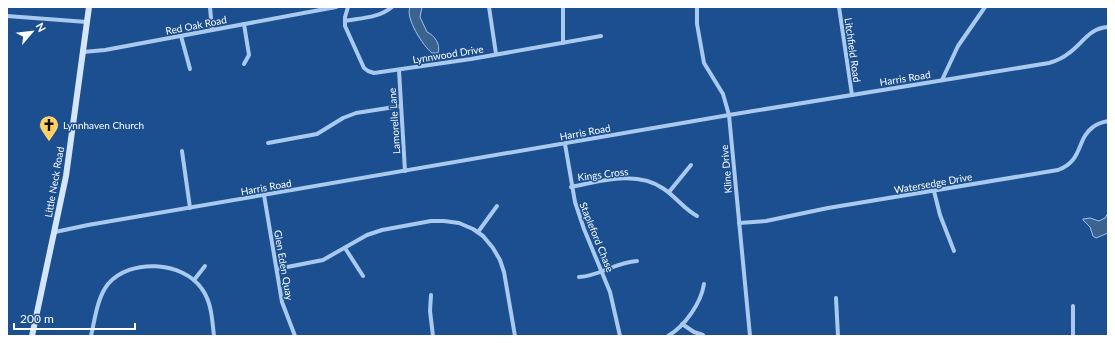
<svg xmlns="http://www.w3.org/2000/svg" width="1115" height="343" viewBox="0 0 1115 343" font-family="Lato,sans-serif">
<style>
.water{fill:#3c6290;stroke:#9cc4f0}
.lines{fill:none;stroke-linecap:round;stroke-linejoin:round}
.street{stroke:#a9c9ee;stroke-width:4}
.secondary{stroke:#d6e6fa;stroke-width:6}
.labels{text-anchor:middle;stroke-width:3;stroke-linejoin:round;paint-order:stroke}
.street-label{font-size:10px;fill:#fff;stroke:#1b4f8f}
.poi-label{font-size:10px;fill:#fff;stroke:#1b4f8f;text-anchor:start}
</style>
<rect width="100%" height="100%" fill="#1b4f8f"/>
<!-- water -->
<g class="water">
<path d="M 410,7 L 422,7 L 420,17 L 427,32 C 434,35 441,44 438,53 L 432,53 C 423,46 405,18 410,7 Z"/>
<path d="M 1108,213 L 1108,233 L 1096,238 L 1093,236 L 1090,227 L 1083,220 L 1083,219 L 1090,218 L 1099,221 L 1105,218 Z"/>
</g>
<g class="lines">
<!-- street -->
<g class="street">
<path d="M 210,7 L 212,30"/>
<path d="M 348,7 L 345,17 L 345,26 L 364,68 L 368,71 L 374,73 L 471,59 L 601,36"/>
<path d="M 489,7 L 496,54"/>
<path d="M 697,7 L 697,24 L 704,63 L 723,94 L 729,115 L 750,336"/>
<path d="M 839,7 L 852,95"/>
<path d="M 7,16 L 87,22"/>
<path d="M 345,21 C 361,18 379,18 392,7"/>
<path d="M 244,24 L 249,55 L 244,64"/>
<path d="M 181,36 L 190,69"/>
<path d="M 563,43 L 563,7"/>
<path d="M 83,52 L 105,50 L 336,7"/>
<path d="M 399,70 L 405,171"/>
<path d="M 942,80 L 958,46 L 985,7"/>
<path d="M 268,143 L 317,134 L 343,118 L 356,113 L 401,106"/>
<path d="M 565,144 L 575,202 L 584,229 L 610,292 L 620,336"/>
<path d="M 182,151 L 190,208"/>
<path d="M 571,187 C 601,181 637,170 664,189 C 676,197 684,209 697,216"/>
<path d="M 934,191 L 940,215 L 954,251"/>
<path d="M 669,192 L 691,165"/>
<path d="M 264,195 L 282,302 L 295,336"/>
<path d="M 739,223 L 766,221 L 828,208 L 1058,170 C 1084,160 1076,139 1093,127 C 1098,123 1103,122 1108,121"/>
<path d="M 55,232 L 88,225 L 729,115 L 1049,63 C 1056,61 1063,58 1069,53 C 1083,43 1089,28 1108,27"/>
<path d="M 478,232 L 497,206"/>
<path d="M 345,248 L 363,276"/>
<path d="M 277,269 L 323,260 L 367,235 L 382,230 L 431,221 L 444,221 L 459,223 L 473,229 L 483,236 L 493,248 L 500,260 L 504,272 L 515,336"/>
<path d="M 579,277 C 600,276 616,262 637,261"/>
<path d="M 194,280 L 205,266"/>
<path d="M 431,295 L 430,311 L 433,336"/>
<path d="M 836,298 L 838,336"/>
<path d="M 1073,306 L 1073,336"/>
<path d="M 682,324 L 694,332 L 703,335"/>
<path d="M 91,336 C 95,319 97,298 108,284 C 130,258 183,261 202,289 C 212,303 212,320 214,336"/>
<path d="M 668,336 C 685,326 701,303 704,284"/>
</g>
<!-- secondary -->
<path class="secondary" d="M 32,336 L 66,176 L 89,7"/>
</g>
<!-- icons -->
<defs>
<g id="church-pin" transform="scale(1)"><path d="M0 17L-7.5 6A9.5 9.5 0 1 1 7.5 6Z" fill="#ffd166" stroke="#1b4f8f"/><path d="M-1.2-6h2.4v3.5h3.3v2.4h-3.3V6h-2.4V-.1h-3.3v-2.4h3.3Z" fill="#111"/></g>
</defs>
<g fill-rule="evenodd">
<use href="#church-pin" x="49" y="125"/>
</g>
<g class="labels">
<!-- street labels -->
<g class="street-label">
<text transform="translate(196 25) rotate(-11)" y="4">Red Oak Road</text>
<text transform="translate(853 50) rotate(82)" y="4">Litchfield Road</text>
<text transform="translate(448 54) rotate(-9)" y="4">Lynnwood Drive</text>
<text transform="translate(905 78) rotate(-9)" y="4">Harris Road</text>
<text transform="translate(394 121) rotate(-94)" y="4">Lamorelle Lane</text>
<text transform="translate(585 132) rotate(-10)" y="4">Harris Road</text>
<text transform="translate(726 169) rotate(-95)" y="4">Kline Drive</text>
<text transform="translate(603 174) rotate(-7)" y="4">Kings Cross</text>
<text transform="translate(54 182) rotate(-80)" y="4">Little Neck Road</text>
<text transform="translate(933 183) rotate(-10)" y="4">Watersedge Drive</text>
<text transform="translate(266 187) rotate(-10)" y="4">Harris Road</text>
<text transform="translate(597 237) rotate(68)" y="4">Stapleford Chase</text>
<text transform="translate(284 265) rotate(80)" y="4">Glen Eden Quay</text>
</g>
<!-- poi labels -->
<g class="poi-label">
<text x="63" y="129">Lynnhaven Church</text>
</g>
</g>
<!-- border -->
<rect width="1115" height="343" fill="none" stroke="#ffffff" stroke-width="16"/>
<!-- north arrow -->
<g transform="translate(32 32) rotate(62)" stroke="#1b4f8f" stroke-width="3" paint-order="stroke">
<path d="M0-3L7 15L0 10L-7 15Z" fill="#ffffff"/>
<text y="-6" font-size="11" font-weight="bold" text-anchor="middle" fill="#ffffff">N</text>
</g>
<!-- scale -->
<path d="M14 323v6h121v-6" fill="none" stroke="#ffffff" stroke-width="2"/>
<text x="20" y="323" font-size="12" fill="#ffffff" stroke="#1b4f8f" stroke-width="3" paint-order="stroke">200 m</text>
</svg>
